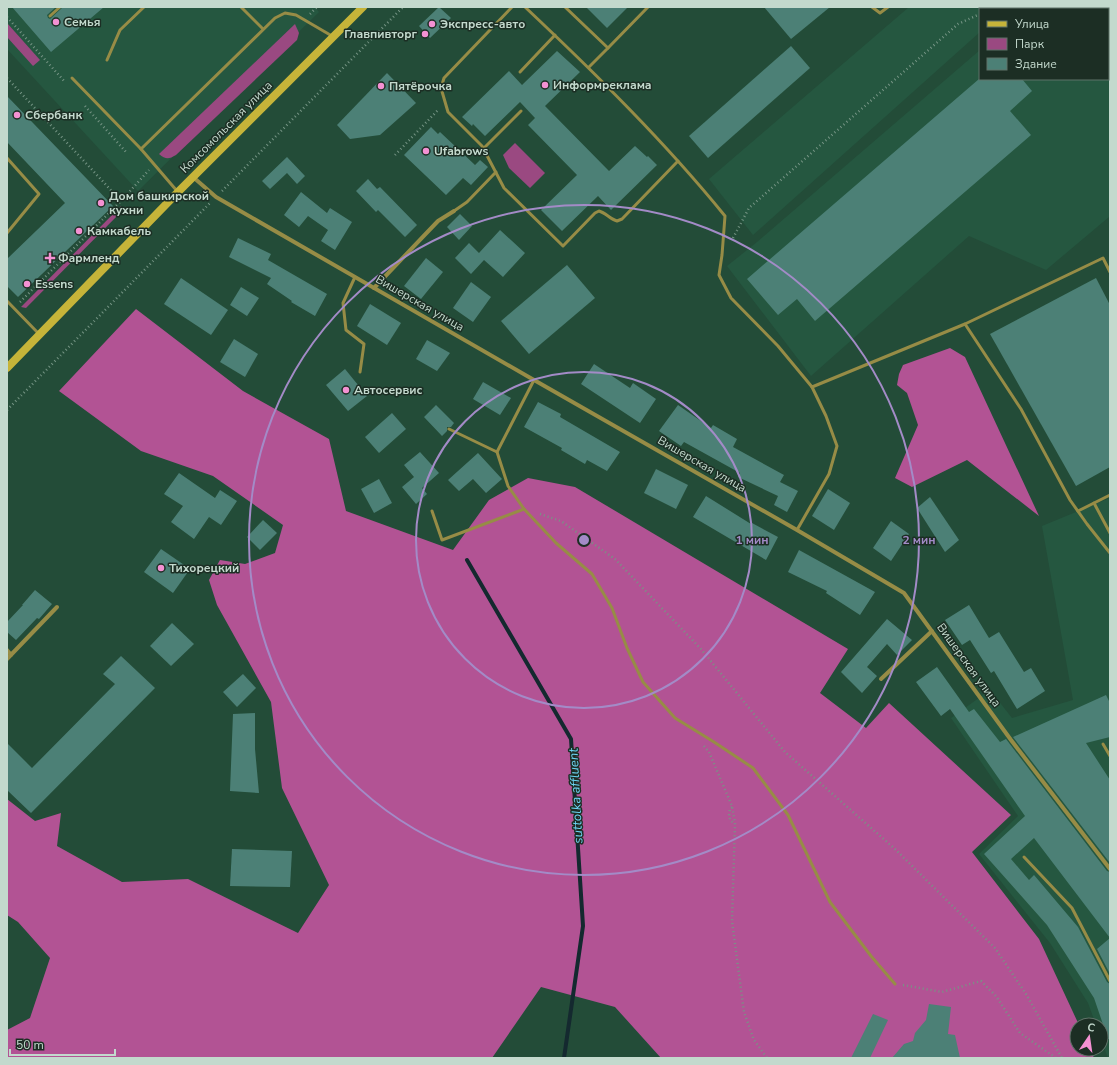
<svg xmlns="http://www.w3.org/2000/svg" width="1117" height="1065" viewBox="0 0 1117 1065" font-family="'Nunito Sans',sans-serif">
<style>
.built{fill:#255740}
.green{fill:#9a4981}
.forest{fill:#b25394}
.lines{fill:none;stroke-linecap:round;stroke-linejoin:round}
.stream{stroke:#14292f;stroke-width:4}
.building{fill:#4c8076}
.path{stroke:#769585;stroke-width:2.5;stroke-dasharray:1 3;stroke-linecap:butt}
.lane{stroke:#978c46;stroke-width:3}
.street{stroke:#978c46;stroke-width:4}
.secondary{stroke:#c6b439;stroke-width:8}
.ring{fill:none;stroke:#a38bc7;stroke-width:2}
.poi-dot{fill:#f491d3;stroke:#1c2e24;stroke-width:1.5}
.labels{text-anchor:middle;stroke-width:3;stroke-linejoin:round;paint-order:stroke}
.poi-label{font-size:12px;font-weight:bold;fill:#c3d9cd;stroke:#1c2e24;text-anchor:start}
.street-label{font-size:12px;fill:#c3d9cd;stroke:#1c2e24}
.water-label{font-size:13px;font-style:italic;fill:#6dd4f4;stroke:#1c2e24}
.centre{fill:#a38bc7;stroke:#1c2e24;stroke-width:2}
.ring-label{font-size:12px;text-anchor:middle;font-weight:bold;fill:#a38bc7;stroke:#1c2e24;stroke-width:3;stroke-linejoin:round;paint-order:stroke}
</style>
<rect width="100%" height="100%" fill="#234c38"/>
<!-- built -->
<g class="built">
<path d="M 7,7 L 315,7 L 319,12 L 138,191 L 7,49 Z"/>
<path d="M 909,7 L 985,7 L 987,9 L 980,9 L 980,32 L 753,235 L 709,179 Z"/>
<path d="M 1028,7 L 1110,7 L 1110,219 L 1109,217 L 1046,270 L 969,236 L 811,376 L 727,266 L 757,242 L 980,50 L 980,79 L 1108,79 L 1108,9 L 1026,9 Z"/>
<path d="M 1110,498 L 1110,1058 L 1108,1058 L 1101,1039 L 1101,1025 L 1096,1025 L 1088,1003 L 1050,943 L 979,854 L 1018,816 L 951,718 L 990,690 L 1012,718 L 1073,700 L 1042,526 Z"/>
</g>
<!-- green -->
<g class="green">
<path d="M 7,23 L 40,60 L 33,66 L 7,37 Z"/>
<path d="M 295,24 L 299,33 L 297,40 L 176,155 C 169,159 166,160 159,154 Z"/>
<path d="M 515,143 L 545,173 L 530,188 L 509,168 L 503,155 Z"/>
<path d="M 121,206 L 122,211 L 26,308 L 21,307 Z"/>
</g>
<!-- forest -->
<g class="forest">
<path d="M 136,309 L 243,391 L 329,439 L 346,511 L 453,550 L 489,500 L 528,478 L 575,487 L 848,649 L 820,693 L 866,728 L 889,703 L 1011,815 L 972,852 L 1039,939 L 1079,1025 L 1077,1025 L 1077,1049 L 1090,1049 L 1094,1058 L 661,1058 L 615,1007 L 541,987 L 492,1058 L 7,1058 L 7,1030 L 30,1018 L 50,958 L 18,922 L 7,915 L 7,799 L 35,821 L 61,813 L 57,846 L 122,882 L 188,879 L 298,933 L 329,885 L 282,788 L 271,702 L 217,605 L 209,580 L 220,560 L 245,564 L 275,553 L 283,525 L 213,476 L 141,451 L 59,391 Z"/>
<path d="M 950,348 L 965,357 L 1039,516 L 967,460 L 912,487 L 895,478 L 918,425 L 907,393 L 897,385 L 899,374 L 903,365 Z"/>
</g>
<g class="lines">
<!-- stream -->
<path class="stream" d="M 467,560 L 571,739 L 583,926 L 564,1058"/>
</g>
<!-- building -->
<g class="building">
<path d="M 12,7 L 56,7 L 47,15 L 48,18 L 50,19 L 63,7 L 104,7 L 51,52 Z"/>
<path d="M 439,7 L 451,18 L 430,38 L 419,26 Z"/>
<path d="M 586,7 L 628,7 L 607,28 Z"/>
<path d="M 764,7 L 830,7 L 791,39 Z"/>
<path d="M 791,46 L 810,68 L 708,158 L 689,136 Z"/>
<path d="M 557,51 L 580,72 L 545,106 L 609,171 L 635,146 L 647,157 L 648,156 L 657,165 L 611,210 L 598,196 L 562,231 L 541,210 L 577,175 L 528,125 L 535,118 L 520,102 L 485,136 L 473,124 L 472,126 L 462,117 L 509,71 L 522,85 Z"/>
<path d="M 387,73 L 416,103 L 380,135 L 350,139 L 337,125 Z"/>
<path d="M 979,79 L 1022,79 L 1032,91 L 1010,111 L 1031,135 L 815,321 L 797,299 L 778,315 L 747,279 Z"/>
<path d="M 7,96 L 113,206 L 18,297 L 7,286 L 7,259 L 65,203 L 7,142 Z"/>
<path d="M 431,127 L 438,134 L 440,132 L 475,165 L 480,160 L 488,167 L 471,185 L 463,178 L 446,195 L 404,155 Z"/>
<path d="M 287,157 L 305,176 L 297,184 L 287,173 L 270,189 L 262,181 Z"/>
<path d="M 368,179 L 377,189 L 380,187 L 417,225 L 405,237 L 378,210 L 376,212 L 356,191 Z"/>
<path d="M 301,192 L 327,213 L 330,208 L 352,222 L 335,250 L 321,241 L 328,230 L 308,216 L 299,227 L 284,215 Z"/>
<path d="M 460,214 L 472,226 L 459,240 L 447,227 Z"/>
<path d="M 500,230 L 525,253 L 503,277 L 484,260 L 471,274 L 455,258 L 469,243 L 479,253 Z"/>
<path d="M 238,238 L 271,254 L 268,260 L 327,294 L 315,316 L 291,302 L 292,301 L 267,284 L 271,278 L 229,257 Z"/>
<path d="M 426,258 L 443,272 L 421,299 L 404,286 Z"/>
<path d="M 567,265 L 595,298 L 529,354 L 501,321 Z"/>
<path d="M 181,278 L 228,310 L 211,335 L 164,304 Z"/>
<path d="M 1096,278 L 1110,305 L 1110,467 L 1076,486 L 990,334 Z"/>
<path d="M 471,282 L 491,297 L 473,322 L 453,308 Z"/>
<path d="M 241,287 L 259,298 L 247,316 L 230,305 Z"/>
<path d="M 370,304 L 401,323 L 387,345 L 357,326 Z"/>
<path d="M 234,339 L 258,354 L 245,377 L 220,362 Z"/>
<path d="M 427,340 L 450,353 L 437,371 L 416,359 Z"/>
<path d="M 594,364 L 630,388 L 633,383 L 656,399 L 640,423 L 581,384 Z"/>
<path d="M 345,369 L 367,396 L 348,411 L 326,385 Z"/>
<path d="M 483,382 L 511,398 L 500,415 L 473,399 Z"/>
<path d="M 538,402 L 561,414 L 560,417 L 620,452 L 607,471 L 587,460 L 585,464 L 561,450 L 562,448 L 524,427 Z"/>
<path d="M 436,405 L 454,423 L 451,427 L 447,427 L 447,431 L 442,436 L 424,417 Z"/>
<path d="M 678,405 L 711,428 L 713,425 L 737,439 L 733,447 L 784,475 L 780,482 L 798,491 L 787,512 L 774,505 L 778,496 L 738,477 L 740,473 L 684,442 L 681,446 L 659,431 Z"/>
<path d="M 392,413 L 406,429 L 379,453 L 365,437 Z"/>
<path d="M 420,452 L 439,473 L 422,488 L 427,494 L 416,504 L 402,487 L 414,477 L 404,465 Z"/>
<path d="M 478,453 L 502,479 L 486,493 L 473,479 L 459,491 L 448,480 Z"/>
<path d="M 656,469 L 688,485 L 676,509 L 644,493 Z"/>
<path d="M 179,473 L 215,498 L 220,490 L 237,501 L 221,525 L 209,517 L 194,539 L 171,522 L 183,506 L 164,494 Z"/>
<path d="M 379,479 L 392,503 L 374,513 L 361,489 Z"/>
<path d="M 828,489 L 850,503 L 834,530 L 812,516 Z"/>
<path d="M 706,496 L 751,524 L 752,523 L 778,537 L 766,560 L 693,517 Z"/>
<path d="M 930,497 L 959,540 L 945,552 L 917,508 Z"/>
<path d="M 263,520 L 277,533 L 260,550 L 247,537 Z"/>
<path d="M 891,521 L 909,534 L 891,561 L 873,548 Z"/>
<path d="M 161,549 L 190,569 L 173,593 L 144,572 Z"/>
<path d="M 799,550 L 875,592 L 860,615 L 826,593 L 827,591 L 788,572 Z"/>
<path d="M 35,590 L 52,604 L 39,619 L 37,618 L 16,640 L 7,632 L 7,622 L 23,605 L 22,605 Z"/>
<path d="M 969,605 L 989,638 L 999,632 L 1024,672 L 1031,668 L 1045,691 L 1017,709 L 994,671 L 991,673 L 970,640 L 962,645 L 945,620 Z"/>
<path d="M 887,619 L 912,640 L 897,655 L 887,644 L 867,667 L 877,676 L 862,693 L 841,672 Z"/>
<path d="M 172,623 L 194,644 L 171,666 L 150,646 Z"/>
<path d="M 121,656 L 155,688 L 31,813 L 7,790 L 7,743 L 32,768 L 115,684 L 103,674 Z"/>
<path d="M 937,667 L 969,712 L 974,709 L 1000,742 L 1006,739 L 1107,871 L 1110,872 L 1110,938 L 1034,838 L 1011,859 L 1029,880 L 1034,875 L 1078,927 L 1107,982 L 1110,984 L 1110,1039 L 1108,1039 L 1094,998 L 1047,925 L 984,854 L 1025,816 L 950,709 L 941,716 L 916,682 Z"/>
<path d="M 243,674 L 256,688 L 237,707 L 223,692 Z"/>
<path d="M 1106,695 L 1110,703 L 1110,737 L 1086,743 L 1110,780 L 1110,863 L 1013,737 Z"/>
<path d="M 255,713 L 255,749 L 259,793 L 230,791 L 233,714 Z"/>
<path d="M 232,849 L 292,851 L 290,887 L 230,886 Z"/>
<path d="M 1110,938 L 1110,974 L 1096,947 L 1097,949 Z"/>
<path d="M 929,1004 L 951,1007 L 948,1034 L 955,1035 L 960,1058 L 892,1058 L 904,1044 L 913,1041 L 915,1033 L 926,1020 Z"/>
<path d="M 873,1014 L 888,1020 L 870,1058 L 851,1058 Z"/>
</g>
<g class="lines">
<!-- path -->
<g class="path">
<path d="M 990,9 L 994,7"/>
<path d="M 310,14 L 317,7"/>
<path d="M 7,17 L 65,82"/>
<path d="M 7,78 L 121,201"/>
<path d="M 85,106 L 126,152"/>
<path d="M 395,155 L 439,109"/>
<path d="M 222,191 L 403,7"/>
<path d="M 733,238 L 749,208 L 958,24 L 980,14"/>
<path d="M 20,302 L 121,201 L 149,170"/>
<path d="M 7,410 L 210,203"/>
<path d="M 540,514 L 561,521 L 615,559 L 701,649 L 785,752 L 895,849 L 995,948 L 1026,994 L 1062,1058"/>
<path d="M 704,746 L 709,752 L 732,806 L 735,823 L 732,921 L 744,1012 L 754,1040 L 767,1058"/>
<path d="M 732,807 L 730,809 C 729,815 728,821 735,823"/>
<path d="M 903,985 L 942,992 L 981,981 L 996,996 L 1020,1033 L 1056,1058"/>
</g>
<!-- lane -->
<g class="lane">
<path d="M 241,7 L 263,29"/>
<path d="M 512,7 L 444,78 L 441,88 L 448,112 L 482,146 L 504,188 L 563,246 L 595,213 L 599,211 C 606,213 610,219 617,221 L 622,219 L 678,161"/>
<path d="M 525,7 C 595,73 665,142 725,216 L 722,255 L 719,275 L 731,298 L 778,346 L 812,387 L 965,324 L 1021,409 L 1070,500 L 1087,524 L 1110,553"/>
<path d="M 565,7 L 608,48 L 589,67"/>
<path d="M 872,7 L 880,13 L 888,7"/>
<path d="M 50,16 L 60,7"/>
<path d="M 608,48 L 648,7"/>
<path d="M 107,60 L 120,30 L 144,7"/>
<path d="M 520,72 L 555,35"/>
<path d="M 72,78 L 141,149 L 177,191"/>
<path d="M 484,148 L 521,111"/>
<path d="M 141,149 L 275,18 L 285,13 L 296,15 L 332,36"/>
<path d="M 7,158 L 39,194 L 7,233"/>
<path d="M 454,211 L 467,202 L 496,172"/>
<path d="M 355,277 L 343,303 L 346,330 L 364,344 L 360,372"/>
<path d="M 7,301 L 39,334"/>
<path d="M 965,324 L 1103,258 L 1110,272"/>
<path d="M 449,429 L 497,452 L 534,380"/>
<path d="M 497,452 L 508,486 L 524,509 L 556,543 L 592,574 L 612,608 L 627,648 L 643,682 L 675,718 L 714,742 L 753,768 L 788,815 L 830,902 L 871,956 L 895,984"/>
<path d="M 1094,503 L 1110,533"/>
<path d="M 432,511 L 442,540 L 524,509"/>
<path d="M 1078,511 L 1110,495"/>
<path d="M 797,530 L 829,474 L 837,446 L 826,416 L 812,387"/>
<path d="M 1103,744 L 1110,756"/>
<path d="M 1024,857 L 1072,908 L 1110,981"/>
</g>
<!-- street -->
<g class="street">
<path d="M 193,177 L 216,197 L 534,380 L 797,530 L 904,593 L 1011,740 L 1110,869"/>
<path d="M 374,288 L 438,221 L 454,211"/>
<path d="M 7,650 L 11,655"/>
<path d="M 7,659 L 57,607"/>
<path d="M 881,679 L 932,631"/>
</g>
<!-- secondary -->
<path class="secondary" d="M 7,368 L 178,192 L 363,7"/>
</g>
<!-- distance rings -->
<g class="ring">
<circle cx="584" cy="540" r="168"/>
<circle cx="584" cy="540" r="335"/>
</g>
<!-- markers -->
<g class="poi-dot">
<circle cx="56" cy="22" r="4"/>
<circle cx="432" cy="24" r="4"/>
<circle cx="425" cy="34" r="4"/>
<circle cx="545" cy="85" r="4"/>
<circle cx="381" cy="86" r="4"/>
<circle cx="17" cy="115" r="4"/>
<circle cx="426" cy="151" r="4"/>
<circle cx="101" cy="203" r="4"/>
<circle cx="79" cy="231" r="4"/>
<path d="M48 252h4v4h4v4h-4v4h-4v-4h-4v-4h4z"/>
<circle cx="27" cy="284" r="4"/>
<circle cx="346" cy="390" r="4"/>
<circle cx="161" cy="568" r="4"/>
</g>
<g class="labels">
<!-- poi labels -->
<g class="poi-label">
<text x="64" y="26">Семья</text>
<text x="440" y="28">Экспресс-авто</text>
<text x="417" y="38" text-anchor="end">Главпивторг</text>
<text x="553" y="89">Информреклама</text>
<text x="389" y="90">Пятёрочка</text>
<text x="25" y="119">Сбербанк</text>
<text x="434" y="155">Ufabrows</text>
<text x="109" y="200">Дом башкирской<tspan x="109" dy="14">кухни</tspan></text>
<text x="87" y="235">Камкабель</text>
<text x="58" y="262">Фармленд</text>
<text x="35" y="288">Essens</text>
<text x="354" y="394">Автосервис</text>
<text x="169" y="572">Тихорецкий</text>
</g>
<!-- street labels -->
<g class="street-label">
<text transform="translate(226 127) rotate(-45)" y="4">Комсомольская улица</text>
<text transform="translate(420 303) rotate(30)" y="4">Вишерская улица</text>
<text transform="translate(702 464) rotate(30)" y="4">Вишерская улица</text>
<text transform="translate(969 665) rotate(54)" y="4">Вишерская улица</text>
</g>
<!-- water labels -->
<g class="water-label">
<text transform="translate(575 796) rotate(-93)" y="5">suttolka affluent</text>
</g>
</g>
<circle cx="584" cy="540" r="6" class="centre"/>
<g class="ring-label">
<text x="752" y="544">1 мин</text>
<text x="919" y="544">2 мин</text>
</g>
<!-- border -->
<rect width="1117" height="1065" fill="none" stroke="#c3d9cd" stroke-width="16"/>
<!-- legend -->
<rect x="979" y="8" width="130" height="72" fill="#1c2e24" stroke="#5f7268"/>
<rect x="987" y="21" width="20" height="6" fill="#c6b439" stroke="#5f7268"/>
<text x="1015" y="28" font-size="12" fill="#c3d9cd">Улица</text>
<rect x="987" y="38" width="20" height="12" fill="#9a4981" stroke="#5f7268"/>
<text x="1015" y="48" font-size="12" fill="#c3d9cd">Парк</text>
<rect x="987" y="58" width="20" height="12" fill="#4c8076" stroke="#5f7268"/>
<text x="1015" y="68" font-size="12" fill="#c3d9cd">Здание</text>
<!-- north arrow -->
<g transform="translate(1089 1037) rotate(13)"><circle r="19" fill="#1c2e24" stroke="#5f7268"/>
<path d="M0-3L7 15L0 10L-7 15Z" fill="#f491d3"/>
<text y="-6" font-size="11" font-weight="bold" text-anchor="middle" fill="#c3d9cd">С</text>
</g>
<!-- scale -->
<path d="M10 1049v6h105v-6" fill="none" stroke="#c3d9cd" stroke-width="2"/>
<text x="16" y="1049" font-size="12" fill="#c3d9cd" stroke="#1c2e24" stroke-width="3" paint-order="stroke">50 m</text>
</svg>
